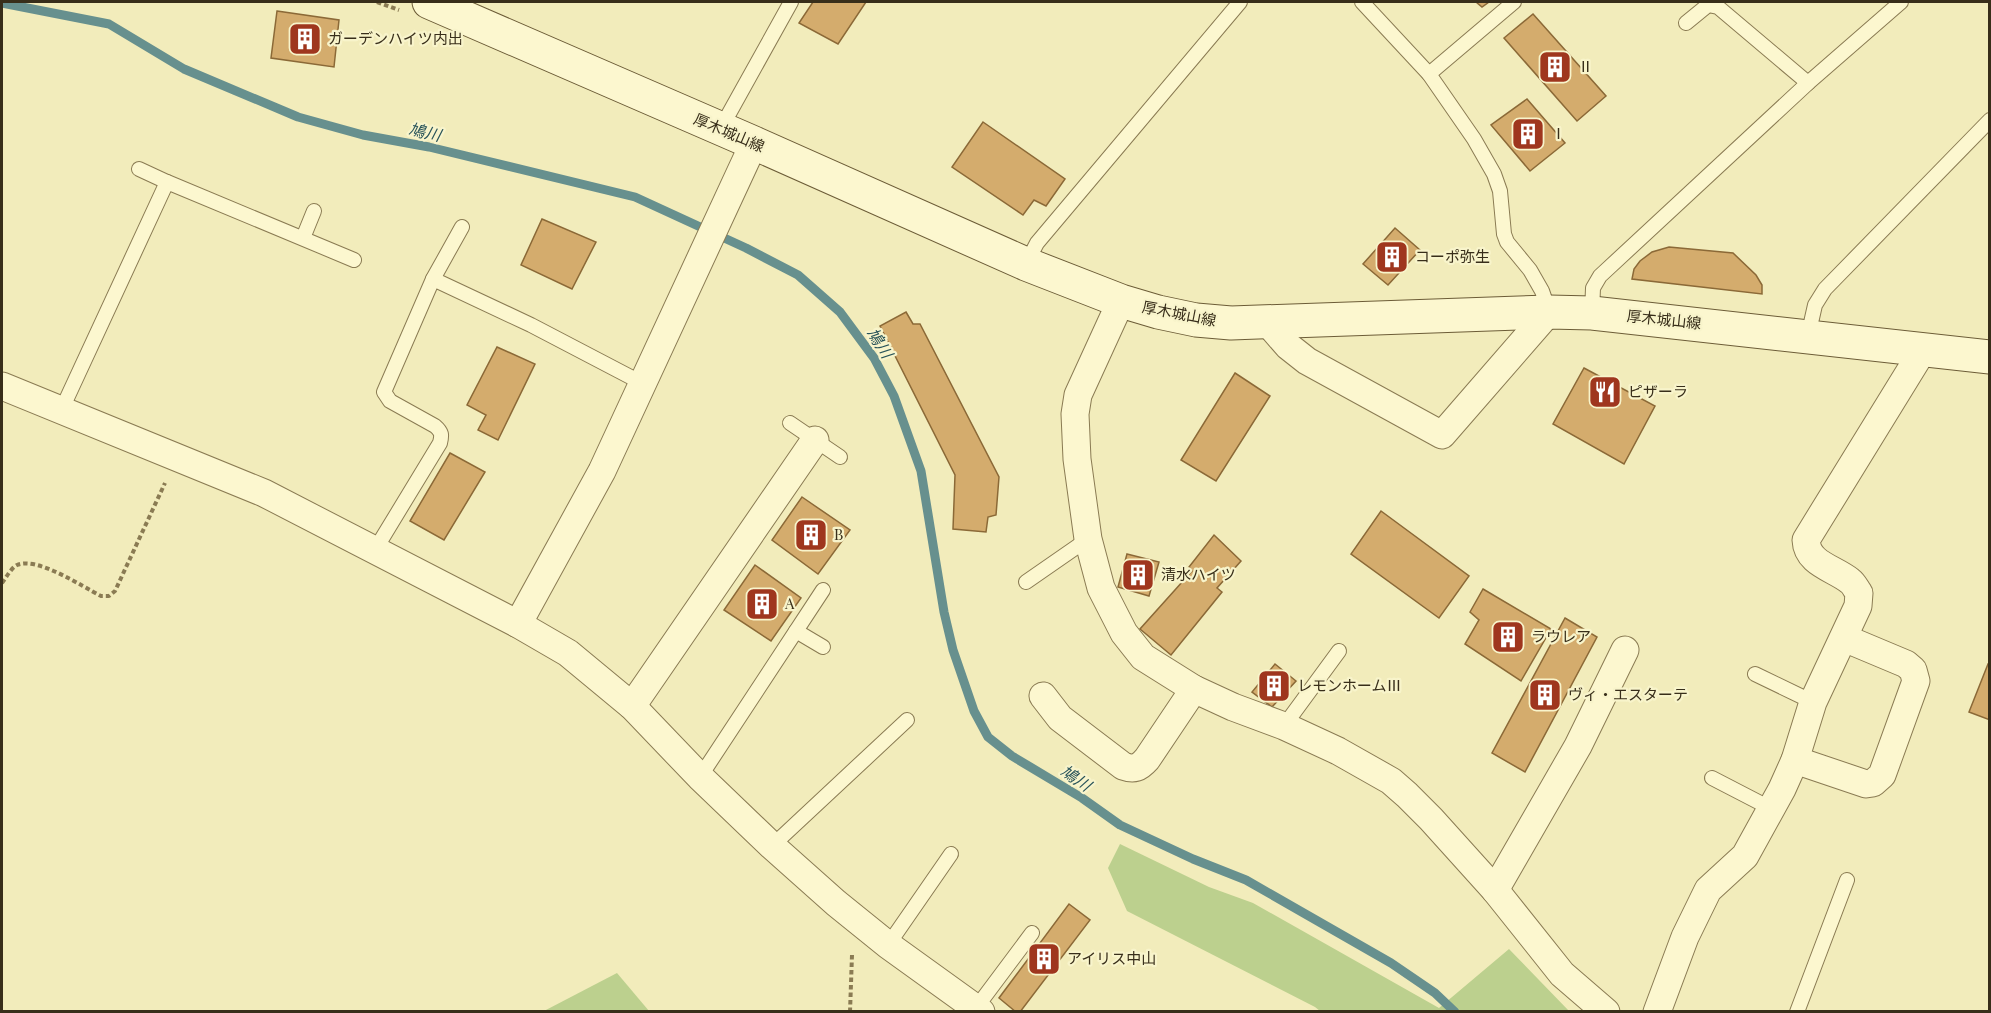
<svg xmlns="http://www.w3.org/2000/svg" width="1991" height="1013" viewBox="0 0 1991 1013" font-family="'Playfair Display','Noto Sans JP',serif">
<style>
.green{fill:#bcd08e}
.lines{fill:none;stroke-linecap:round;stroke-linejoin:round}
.stream{stroke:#67908e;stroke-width:9}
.building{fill:#d4ac6d;stroke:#8b6937;stroke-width:1.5}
.service-casing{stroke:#8a7b53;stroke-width:16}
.minor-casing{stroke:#8a7b53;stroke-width:29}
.secondary-casing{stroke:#6c5c37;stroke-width:35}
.path{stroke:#8a7b53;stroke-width:4;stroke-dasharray:4.5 3;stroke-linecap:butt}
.service{stroke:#fcf7cf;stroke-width:14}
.minor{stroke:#fcf7cf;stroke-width:27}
.secondary{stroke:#fcf7cf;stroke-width:33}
.labels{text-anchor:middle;stroke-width:4.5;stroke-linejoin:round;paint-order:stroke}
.poi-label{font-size:15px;fill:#382e1a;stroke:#f8f4cb;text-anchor:start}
.street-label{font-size:15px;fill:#382e1a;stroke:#f8f4cb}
.water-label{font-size:16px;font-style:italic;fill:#285359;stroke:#f8f4cb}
</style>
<rect width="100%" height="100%" fill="#f2ecbb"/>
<!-- green -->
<g class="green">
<path d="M 1120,844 L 1209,887 L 1253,903 L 1439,1008 L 1509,949 L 1569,1011 L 1320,1011 L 1315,1007 L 1127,911 L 1108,868 Z"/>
<path d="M 617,973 L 649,1011 L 544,1011 Z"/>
</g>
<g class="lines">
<!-- stream -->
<path class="stream" d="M 2,3 L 109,24 L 184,69 L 298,117 L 363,135 L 429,147 L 635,197 L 746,248 L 798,275 L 840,312 L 874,358 L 894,396 L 921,471 L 944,612 L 953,650 L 974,711 L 988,737 L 1012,756 L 1082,798 L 1120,825 L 1193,859 L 1246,880 L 1391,963 L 1435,993 L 1455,1012"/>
</g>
<!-- building -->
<g class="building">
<path d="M 813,2 L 866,2 L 838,44 L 799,23 Z"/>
<path d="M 1476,2 L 1489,2 L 1482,7 Z"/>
<path d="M 277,11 L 339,20 L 334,67 L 271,58 Z"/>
<path d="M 1533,14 L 1606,96 L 1577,121 L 1504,38 Z"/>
<path d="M 1527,99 L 1565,143 L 1530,171 L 1491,125 Z"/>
<path d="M 983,122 L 1065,179 L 1046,206 L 1034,200 L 1023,215 L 952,167 Z"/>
<path d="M 542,219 L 596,242 L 572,289 L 521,265 Z"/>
<path d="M 1395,228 L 1420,250 L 1388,285 L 1363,264 Z"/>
<path d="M 1669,247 L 1733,253 L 1756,275 L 1762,285 L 1762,294 L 1632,279 L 1634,269 L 1640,261 L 1652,252 Z"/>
<path d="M 906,312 L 913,324 L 920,324 L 999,477 L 996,515 L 988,517 L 986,532 L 953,529 L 955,475 L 880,326 Z"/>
<path d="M 497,347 L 535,364 L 498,440 L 478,430 L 486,415 L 467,405 Z"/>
<path d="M 1584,368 L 1655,406 L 1624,464 L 1553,424 Z"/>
<path d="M 1235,373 L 1270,396 L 1216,481 L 1181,460 Z"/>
<path d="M 450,453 L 485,472 L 444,540 L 410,521 Z"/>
<path d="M 802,497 L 850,530 L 818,574 L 772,540 Z"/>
<path d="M 1381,511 L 1469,576 L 1439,618 L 1351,554 Z"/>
<path d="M 1214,535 L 1241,561 L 1217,588 L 1222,592 L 1171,655 L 1140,629 L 1192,571 L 1189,567 Z"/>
<path d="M 1127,554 L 1159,562 L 1149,596 L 1118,587 Z"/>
<path d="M 755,565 L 801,598 L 771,641 L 724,610 Z"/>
<path d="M 1483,589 L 1551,629 L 1521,681 L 1465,644 L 1479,620 L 1470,612 Z"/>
<path d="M 1565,618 L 1597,637 L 1525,772 L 1492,753 Z"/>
<path d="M 1275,664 L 1296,681 L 1272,707 L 1252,692 Z"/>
<path d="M 1988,664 L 1990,665 L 1990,720 L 1969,712 Z"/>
<path d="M 1069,904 L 1090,920 L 1020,1012 L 1016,1012 L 999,998 Z"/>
</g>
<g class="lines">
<!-- service casing -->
<g class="service-casing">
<g id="service">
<path d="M 1362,2 L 1429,74 L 1474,139 L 1494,174 L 1500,191 L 1504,234 L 1507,242 L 1530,270 L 1542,291 L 1549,311"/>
<path d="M 1686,23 L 1708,5 L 1718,7 L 1808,83"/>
<path d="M 1429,74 L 1514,2"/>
<path d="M 721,128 L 791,2"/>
<path d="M 139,169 L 167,182"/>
<path d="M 303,238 L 314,211"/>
<path d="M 1026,264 L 1037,243 L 1240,2"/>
<path d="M 433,279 L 462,227"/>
<path d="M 1592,313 L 1593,288 L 1600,276 L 1808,83 L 1901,2"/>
<path d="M 1808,336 L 1815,305 L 1825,289 L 1990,120"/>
<path d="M 61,411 L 167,182 L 354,260"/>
<path d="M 790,423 L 840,457"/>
<path d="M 375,550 L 440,443 C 442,435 442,432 435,426 L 390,401 L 384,392 L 433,279 L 531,325 L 642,383"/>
<path d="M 1026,582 L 1088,539"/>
<path d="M 796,631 L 823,647"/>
<path d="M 1755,674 L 1813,702"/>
<path d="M 1284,726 L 1339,651"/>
<path d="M 700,777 L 823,590"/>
<path d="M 1712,778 L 1770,808"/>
<path d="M 772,846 L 907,720"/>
<path d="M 888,945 L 951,854"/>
<path d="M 976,1008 L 1032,933"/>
<path d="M 1797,1012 L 1847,880"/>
</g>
</g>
<!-- minor casing -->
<g class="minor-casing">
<g id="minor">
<path d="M 1121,301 L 1078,395 L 1075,414 L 1077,459 L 1088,539 L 1101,588 L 1124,633 L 1143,657 L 1194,689 L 1233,707 L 1284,726 L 1338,751 L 1391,781 L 1407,795 L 1431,819 L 1495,890 L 1562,974 L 1606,1012"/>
<path d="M 1268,323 L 1288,346 L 1307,361 L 1442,435 L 1549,312"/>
<path d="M 2,386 L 264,493 L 518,624 L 568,653 L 632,706 L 700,777 L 772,846 L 836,903 L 888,945 L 981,1012"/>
<path d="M 518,624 L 602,471 L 754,143"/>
<path d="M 1043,696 L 1060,718 L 1123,766 C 1134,770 1139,768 1147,759 L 1194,689"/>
<path d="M 632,706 L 815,440"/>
<path d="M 1795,760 L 1866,784 L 1873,783 L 1882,775 L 1916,681 L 1913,670 L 1906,664 L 1844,638"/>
<path d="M 1495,890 L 1578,746 L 1625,650"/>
<path d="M 1657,1012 L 1685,937 L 1708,890 L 1745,856 L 1782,789 L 1795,760 L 1813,702 L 1858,606 L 1859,593 C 1856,589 1854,584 1850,581 C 1834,568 1807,564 1806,540 L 1923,350"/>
</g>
</g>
<!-- secondary casing -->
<g class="secondary-casing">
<path id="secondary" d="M 429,2 L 754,143 L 1026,264 L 1121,301 L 1158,312 L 1196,320 L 1231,323 L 1549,312 L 1592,313 L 1990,357"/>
</g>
<!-- path -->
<g class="path">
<path d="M 377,2 L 399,10"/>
<path d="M 2,583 C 6,578 11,568 17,565 C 37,556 83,587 101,596 L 109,596 L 115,591 L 165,483"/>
<path d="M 850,1012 L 852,955"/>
</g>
<!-- service -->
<use href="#service" class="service"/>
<!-- minor -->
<use href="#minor" class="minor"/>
<!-- secondary -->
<use href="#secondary" class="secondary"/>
</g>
<!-- icons -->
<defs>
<g id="building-square" transform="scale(1.725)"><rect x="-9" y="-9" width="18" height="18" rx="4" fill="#9f361e" stroke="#f8f4cb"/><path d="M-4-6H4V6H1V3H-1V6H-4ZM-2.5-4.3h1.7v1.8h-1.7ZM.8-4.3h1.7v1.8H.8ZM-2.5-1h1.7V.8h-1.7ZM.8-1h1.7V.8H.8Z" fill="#fff"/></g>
<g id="restaurant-square" transform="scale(1.725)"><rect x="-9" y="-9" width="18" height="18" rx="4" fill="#9f361e" stroke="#f8f4cb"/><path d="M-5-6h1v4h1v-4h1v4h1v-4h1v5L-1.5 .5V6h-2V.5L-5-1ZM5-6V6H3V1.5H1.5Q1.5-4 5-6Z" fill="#fff"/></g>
</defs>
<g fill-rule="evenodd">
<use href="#building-square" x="305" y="39"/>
<use href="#building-square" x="1555" y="67"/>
<use href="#building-square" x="1528" y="134"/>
<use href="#building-square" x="1392" y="257"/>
<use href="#restaurant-square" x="1605" y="392"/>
<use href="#building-square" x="811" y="535"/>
<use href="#building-square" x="1138" y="575"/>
<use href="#building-square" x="762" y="604"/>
<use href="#building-square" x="1508" y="637"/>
<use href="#building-square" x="1274" y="686"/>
<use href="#building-square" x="1545" y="695"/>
<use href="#building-square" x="1044" y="959"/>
</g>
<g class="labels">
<!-- poi labels -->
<g class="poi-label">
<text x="328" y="44">ガーデンハイツ内出</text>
<text x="1578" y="72">Ⅱ</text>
<text x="1551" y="139">Ⅰ</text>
<text x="1415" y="262">コーポ弥生</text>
<text x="1628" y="397">ピザーラ</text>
<text x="834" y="540">B</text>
<text x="1161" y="580">清水ハイツ</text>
<text x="785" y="609">A</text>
<text x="1531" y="642">ラウレア</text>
<text x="1297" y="691">レモンホームⅢ</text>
<text x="1568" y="700">ヴィ・エスターテ</text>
<text x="1067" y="964">アイリス中山</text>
</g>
<!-- street labels -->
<g class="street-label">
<text transform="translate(729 133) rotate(23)" y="5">厚木城山線</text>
<text transform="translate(1179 314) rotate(11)" y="5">厚木城山線</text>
<text transform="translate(1664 320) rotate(6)" y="5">厚木城山線</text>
</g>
<!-- water labels -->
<g class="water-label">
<text transform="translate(425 132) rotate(13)" y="6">鳩川</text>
<text transform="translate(880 343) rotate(57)" y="6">鳩川</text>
<text transform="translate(1076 778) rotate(34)" y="6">鳩川</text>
</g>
</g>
<!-- border -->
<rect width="1991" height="1013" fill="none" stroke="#382e1a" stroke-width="6"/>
</svg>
